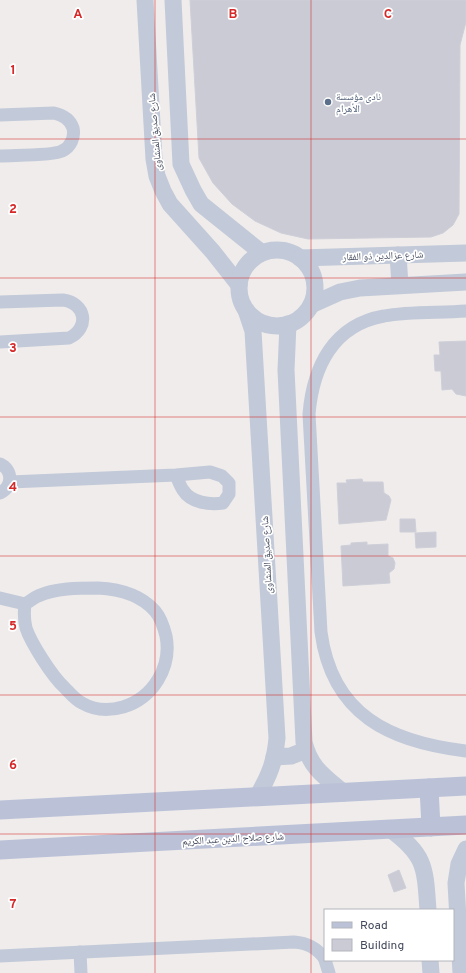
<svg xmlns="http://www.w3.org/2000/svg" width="466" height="973" viewBox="0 0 466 973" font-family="Overpass,'Noto Naskh Arabic',sans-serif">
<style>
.building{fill:#cacbd4;stroke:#cecfd8}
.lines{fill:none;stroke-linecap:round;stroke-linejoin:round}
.minor{stroke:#c2c9d8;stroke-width:13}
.tertiary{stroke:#c2c9d8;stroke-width:17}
.secondary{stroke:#bbc2d8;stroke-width:19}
.grid{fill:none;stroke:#d62828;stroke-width:1;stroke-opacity:0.55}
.service-dot{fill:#5c6f8a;stroke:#fff;stroke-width:1.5}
.labels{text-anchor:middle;stroke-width:3.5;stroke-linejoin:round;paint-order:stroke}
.service-label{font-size:10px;fill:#4e5e75;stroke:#fff;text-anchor:start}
.street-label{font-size:10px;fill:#42495b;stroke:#fff}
.grid-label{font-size:13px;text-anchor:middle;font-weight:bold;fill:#d62828;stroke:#fff;stroke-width:3.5;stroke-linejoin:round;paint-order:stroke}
</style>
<rect width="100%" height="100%" fill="#efeceb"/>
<!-- building -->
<g class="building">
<path d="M 190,0 L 466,0 L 466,22 L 460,45 L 459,214 L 453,225 L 443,233 L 431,237 L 308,239 L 281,233 L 255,221 L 232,204 L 213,183 L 199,158 Z"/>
<path d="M 466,341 L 466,396 L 456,394 L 452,389 L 442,390 L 441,371 L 435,371 L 434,355 L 440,355 L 439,342 Z"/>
<path d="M 362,479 L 363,482 L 383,482 L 384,493 L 389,496 L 391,500 L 386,520 L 339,524 L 337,483 L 347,483 L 346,480 Z"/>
<path d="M 400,519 L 415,519 L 416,532 L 400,532 Z"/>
<path d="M 436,532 L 436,547 L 416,548 L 415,533 Z"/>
<path d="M 367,542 L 367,545 L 388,544 L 388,556 L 393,558 L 395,563 L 394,569 L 389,573 L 390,583 L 343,586 L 341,546 L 351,545 L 351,543 Z"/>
<path d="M 399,870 L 406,888 L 394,892 L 388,875 Z"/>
</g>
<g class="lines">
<!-- minor -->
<g class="minor">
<path d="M 0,115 L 54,113 C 63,115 70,119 73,128 C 75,137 71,147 62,151 C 52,156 13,155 0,156"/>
<path d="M 0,302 L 63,300 C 86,303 90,328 69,338 L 0,342"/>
<path d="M 466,311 C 440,313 409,311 384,316 C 333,325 313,367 309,414 L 321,632 C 332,715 390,742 466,751"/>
<path d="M 0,464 C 13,470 13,486 0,493"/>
<path d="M 10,482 L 176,475 L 210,472 L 222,476 L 229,483 L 229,494 L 223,503 C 210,505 191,503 183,490 C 180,486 178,480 176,475"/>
<path d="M 0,598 L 25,604 C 29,602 33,598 38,596 C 55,588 79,588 98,588 C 118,589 141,595 155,611 C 161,618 164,628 166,636 C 172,667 153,698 123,707 C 109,711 94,710 82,703 C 75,700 69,692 64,687 C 52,676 31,643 26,628 C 24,620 24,612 25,604"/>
<path d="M 80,952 L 81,973"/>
<path d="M 0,956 L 294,942 C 308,943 317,948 325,959"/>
<path d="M 325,960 L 329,973"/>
</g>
<!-- tertiary -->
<g class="tertiary">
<path d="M 145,0 L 154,159 L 157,176 L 163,191 L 170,204 L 213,252 L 239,285"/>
<path d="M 173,0 L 181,164 L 193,190 L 201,204 L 262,253"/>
<circle cx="277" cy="288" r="38"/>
<path d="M 398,255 L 400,285"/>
<path d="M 300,258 L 466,253"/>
<path d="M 311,305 L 340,292 L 360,288 L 466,282"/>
<path d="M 246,310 L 253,331 L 277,738 C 275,762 269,776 257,797"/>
<path d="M 288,324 L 286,370 L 304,742 C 310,768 325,777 344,793"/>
<path d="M 274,757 L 291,756 L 306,750"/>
<path d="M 390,829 C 426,855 425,868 428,910"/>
<path d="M 430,960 L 431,973"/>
<path d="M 461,973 L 456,883 L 459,864 L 466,849"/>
</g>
<!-- secondary -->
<g class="secondary">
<path d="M 429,788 L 431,827"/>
<path d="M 0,810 L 466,786"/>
<path d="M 0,850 L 466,825"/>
</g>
</g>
<!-- grid -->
<path class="grid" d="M 155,0 L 155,973M 311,0 L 311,973M 0,139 L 466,139M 0,278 L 466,278M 0,417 L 466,417M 0,556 L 466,556M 0,695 L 466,695M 0,834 L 466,834"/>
<!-- markers -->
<circle class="service-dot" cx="328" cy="102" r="4"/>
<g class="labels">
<!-- service labels -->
<g class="service-label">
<text x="336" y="100">نادى مؤسسة<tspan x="336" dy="12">الأهرام</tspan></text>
</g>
<!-- street labels -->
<g class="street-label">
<text transform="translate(154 132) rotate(-95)" y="4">شارع صديق المنشاوى</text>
<text transform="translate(383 255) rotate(-2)" y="4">شارع عزالدين ذو الفقار</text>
<text transform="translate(266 555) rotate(-93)" y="4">شارع صديق المنشاوى</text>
<text transform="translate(233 838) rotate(-3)" y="4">شارع صلاح الدين عبد الكريم</text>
</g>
</g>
<g class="grid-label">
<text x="78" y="18">A</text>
<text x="233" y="18">B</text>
<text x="388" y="18">C</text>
<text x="13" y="74">1</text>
<text x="13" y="213">2</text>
<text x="13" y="352">3</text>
<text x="13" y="491">4</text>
<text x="13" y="630">5</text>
<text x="13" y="769">6</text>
<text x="13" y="908">7</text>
</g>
<!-- legend -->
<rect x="324" y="909" width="130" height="52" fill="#ffffff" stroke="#b3b6bd"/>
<rect x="332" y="922" width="20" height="6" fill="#bbc2d8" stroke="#b3b6bd"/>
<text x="360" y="929" font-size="12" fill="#42495b">Road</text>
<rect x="332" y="939" width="20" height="12" fill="#cacbd4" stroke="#b3b6bd"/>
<text x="360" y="949" font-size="12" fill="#42495b">Building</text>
</svg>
